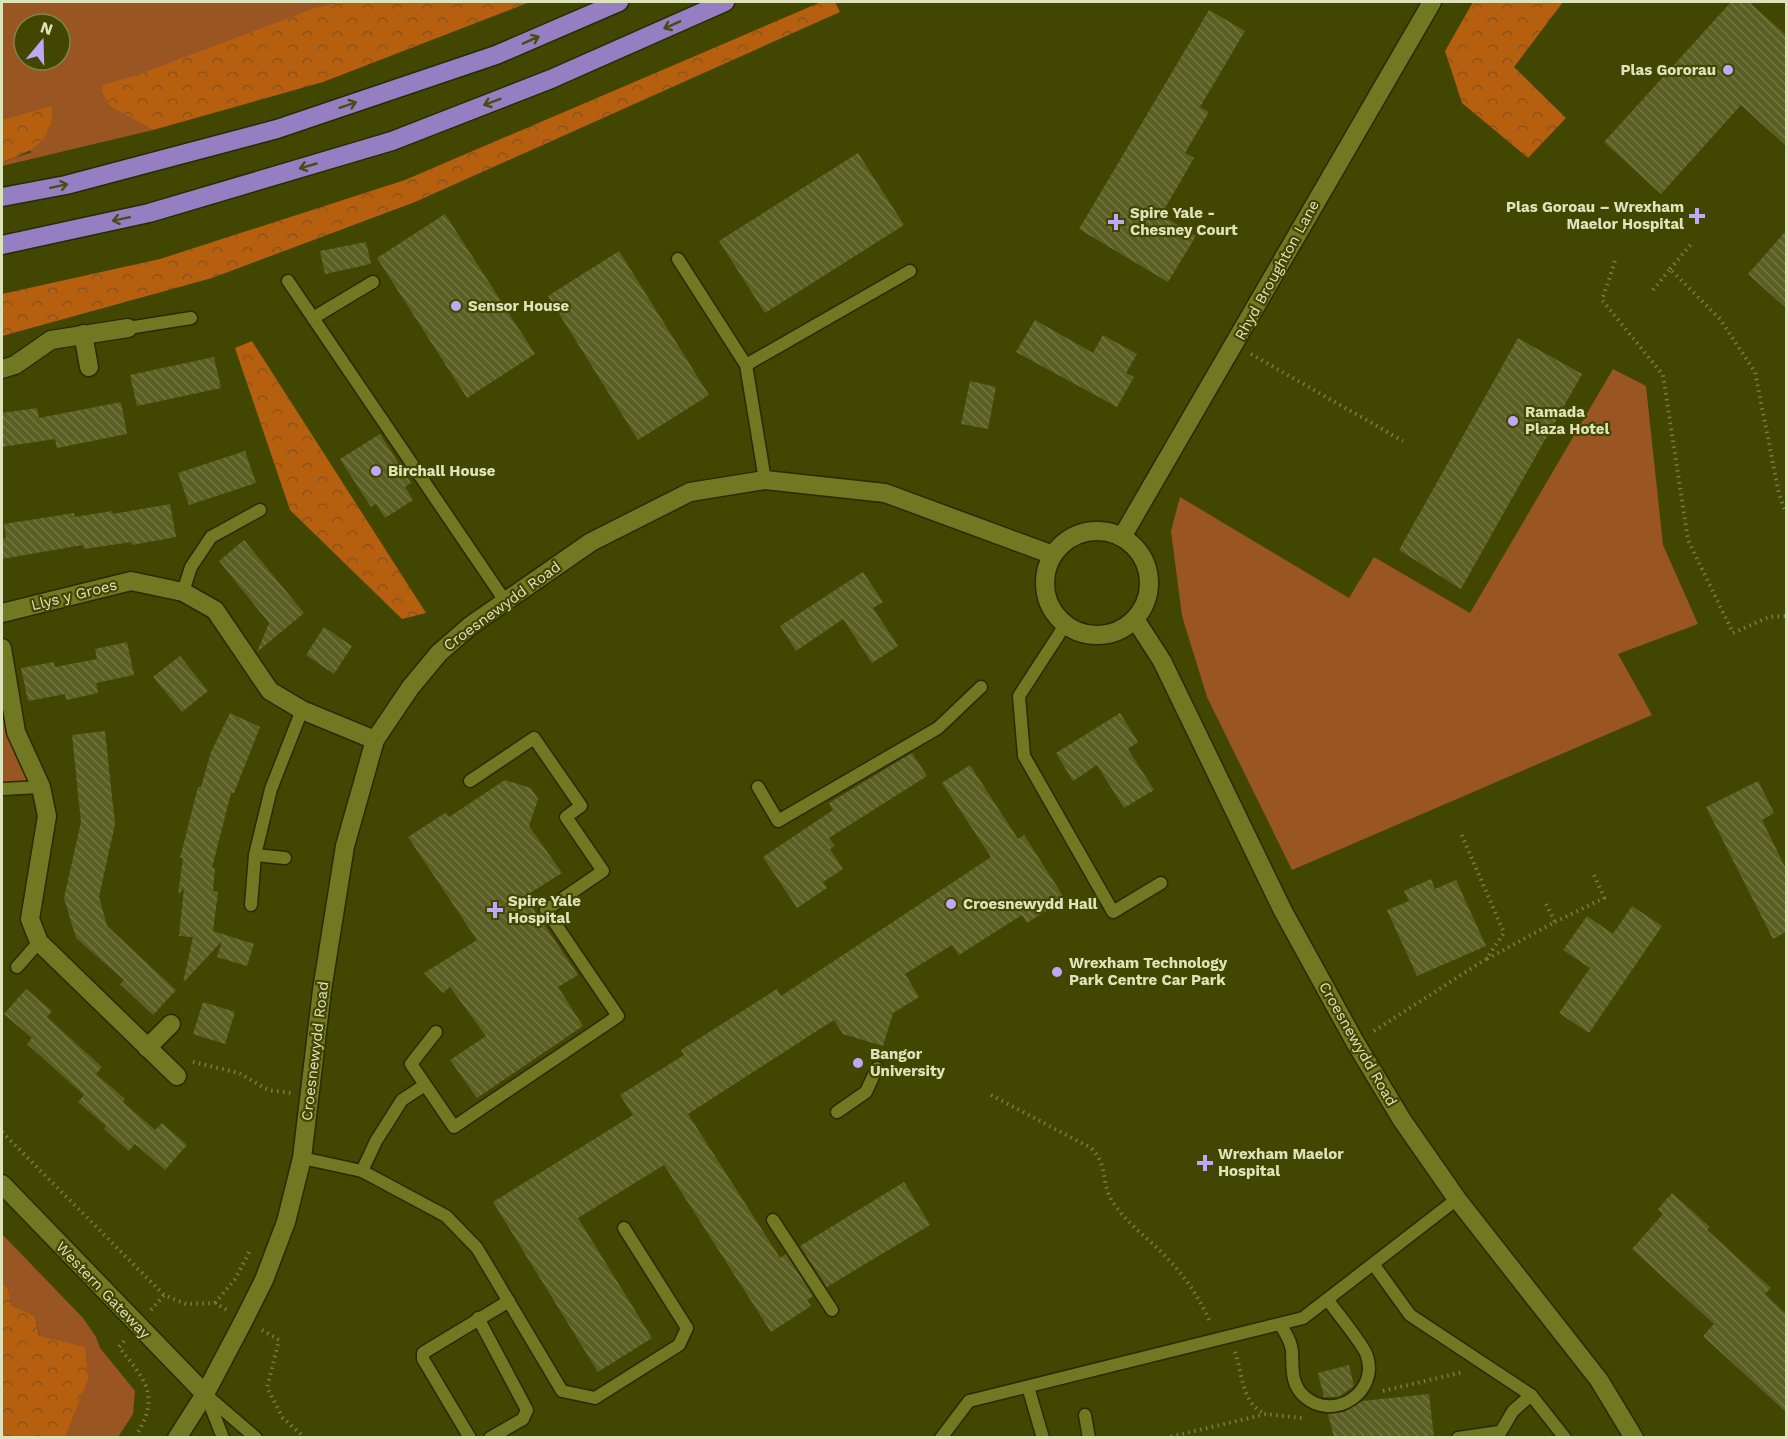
<svg xmlns="http://www.w3.org/2000/svg" width="1788" height="1439" viewBox="0 0 1788 1439" font-family="'Work Sans',sans-serif">
<style>
.green{fill:#995623;fill-rule:evenodd}
.forest{fill:url(#forest-crowns)}
.building{fill:url(#building-back-hatch)}
.lines{fill:none;stroke-linecap:round;stroke-linejoin:round}
.service-casing{stroke:#272b00;stroke-width:15}
.minor-casing{stroke:#272b00;stroke-width:21}
.tertiary-casing{stroke:#272b00;stroke-width:21}
.trunk-casing{stroke:#272b00;stroke-width:21}
.path{stroke:#787e42;stroke-width:4;stroke-dasharray:1.5 4.5;stroke-linecap:butt}
.service{stroke:#707821;stroke-width:12}
.minor{stroke:#707821;stroke-width:18}
.tertiary{stroke:#707821;stroke-width:18}
.trunk{stroke:#957fc2;stroke-width:18}
.oneway{stroke:#494c13}
.poi-dot{fill:#bcaaf6;stroke:#414600;stroke-width:2}
.labels{text-anchor:middle;stroke-width:4.5;stroke-linejoin:round;paint-order:stroke}
.poi-label{font-size:15px;font-weight:bold;fill:#dde4bb;stroke:#414600;text-anchor:start}
.street-label{font-size:15px;fill:#dde4bb;stroke:#414600}
</style>
<defs>
<pattern id="forest-crowns" width="20" height="18" patternUnits="userSpaceOnUse" patternTransform="scale(1.5)"><rect width="20" height="18" fill="#b65f0f"/><path d="M2 6a3 3 0 1 1 6 0M12 15a3 3 0 1 1 6 0" fill="none" stroke="#88541f"/></pattern>
<pattern id="building-back-hatch" width="6" height="6" patternUnits="userSpaceOnUse" patternTransform="scale(1.5)"><rect width="6" height="6" fill="#5a6024"/><path d="M-1 5l2 2M0 0l6 6M5-1l2 2" fill="none" stroke="#717742"/></pattern>
</defs>
<rect width="100%" height="100%" fill="#414600"/>
<!-- green -->
<g class="green">
<path d="M 2,2 L 462,2 L 111,106 L 153,130 L 2,166 L 2,162 L 32,152 L 2,139 ZM 24,24 L 60,24 L 60,60 L 24,60 Z"/>
<path d="M 1613,369 L 1646,386 L 1663,545 L 1698,624 L 1618,654 L 1652,715 L 1292,870 L 1207,697 L 1182,616 L 1171,531 L 1180,497 L 1349,598 L 1374,557 L 1470,613 Z"/>
<path d="M 2,690 L 32,783 L 2,783 Z"/>
<path d="M 2,1234 L 83,1318 L 96,1337 L 100,1348 L 135,1391 L 133,1414 L 118,1437 L 62,1437 L 35,1316 L 12,1306 L 8,1289 L 2,1282 Z"/>
</g>
<!-- forest -->
<g class="forest">
<path d="M 342,2 L 530,2 L 323,82 L 153,130 L 110,106 L 99,86 L 137,75 L 315,8 Z"/>
<path d="M 821,2 L 835,2 L 840,12 L 415,202 L 212,278 L 2,336 L 2,294 L 160,259 L 405,180 Z"/>
<path d="M 1473,2 L 1563,2 L 1514,67 L 1566,118 L 1528,158 L 1462,103 L 1445,51 Z"/>
<path d="M 52,106 C 54,142 31,152 2,162 L 2,120 Z"/>
<path d="M 252,341 L 426,613 L 402,619 L 290,510 L 235,348 Z"/>
<path d="M 2,1282 L 8,1289 L 12,1306 L 35,1316 L 39,1336 L 85,1347 L 88,1379 L 65,1437 L 2,1437 Z"/>
</g>
<!-- building -->
<g class="building">
<path d="M 1731,2 L 1749,2 L 1786,35 L 1786,146 L 1741,105 L 1661,194 L 1604,142 Z"/>
<path d="M 1209,10 L 1245,31 L 1200,107 L 1209,112 L 1185,153 L 1194,158 L 1161,215 L 1196,236 L 1168,282 L 1079,229 Z"/>
<path d="M 858,153 L 904,225 L 765,313 L 719,241 Z"/>
<path d="M 445,214 L 535,354 L 467,398 L 377,258 Z"/>
<path d="M 1786,231 L 1786,308 L 1748,274 Z"/>
<path d="M 366,242 L 371,264 L 325,274 L 320,251 Z"/>
<path d="M 619,251 L 709,395 L 638,440 L 548,296 Z"/>
<path d="M 1035,320 L 1093,353 L 1103,335 L 1137,354 L 1126,373 L 1134,377 L 1117,407 L 1016,352 Z"/>
<path d="M 1518,338 L 1582,374 L 1461,589 L 1399,550 Z"/>
<path d="M 214,357 L 221,388 L 137,406 L 130,375 Z"/>
<path d="M 970,381 L 996,387 L 988,429 L 961,424 Z"/>
<path d="M 121,402 L 127,434 L 57,448 L 55,439 L 2,447 L 2,413 L 37,408 L 39,418 Z"/>
<path d="M 380,434 L 411,483 L 405,487 L 413,500 L 385,518 L 376,504 L 371,507 L 340,459 Z"/>
<path d="M 245,451 L 256,483 L 189,505 L 178,473 Z"/>
<path d="M 170,504 L 176,537 L 132,545 L 131,542 L 84,549 L 83,545 L 2,559 L 2,539 L 6,538 L 4,524 L 74,513 L 75,517 L 112,511 L 113,514 Z"/>
<path d="M 244,540 L 304,613 L 257,652 L 269,623 L 219,561 Z"/>
<path d="M 863,572 L 883,602 L 873,608 L 898,646 L 872,663 L 843,619 L 796,651 L 780,626 Z"/>
<path d="M 324,627 L 352,646 L 334,674 L 306,655 Z"/>
<path d="M 127,642 L 134,675 L 96,683 L 98,693 L 66,700 L 65,694 L 28,701 L 21,668 L 54,662 L 55,667 L 97,659 L 95,649 Z"/>
<path d="M 180,656 L 208,691 L 182,712 L 153,677 Z"/>
<path d="M 230,713 L 260,727 L 234,793 L 231,793 L 212,868 L 215,868 L 213,891 L 218,892 L 213,931 L 254,944 L 247,966 L 217,957 L 222,941 L 183,983 L 193,937 L 179,936 L 184,888 L 178,895 L 183,858 L 180,858 L 198,787 L 201,787 L 211,752 Z"/>
<path d="M 1120,713 L 1138,742 L 1128,749 L 1154,790 L 1124,808 L 1097,765 L 1073,781 L 1056,753 Z"/>
<path d="M 105,731 L 115,824 L 99,897 L 107,926 L 176,990 L 153,1015 L 120,984 L 124,980 L 76,938 L 64,898 L 81,822 L 72,735 Z"/>
<path d="M 912,753 L 927,776 L 829,838 L 835,846 L 830,849 L 843,869 L 823,882 L 827,888 L 797,908 L 763,857 L 833,810 L 829,803 Z"/>
<path d="M 970,765 L 1018,839 L 1024,835 L 1065,899 L 1027,923 L 1022,915 L 959,955 L 952,945 L 905,974 L 919,997 L 893,1013 L 883,1046 L 843,1034 L 834,1020 L 688,1114 L 780,1258 L 786,1254 L 813,1296 L 807,1300 L 811,1306 L 771,1332 L 664,1165 L 578,1218 L 652,1338 L 598,1372 L 493,1202 L 633,1115 L 620,1095 L 684,1055 L 681,1050 L 777,989 L 781,996 L 991,857 L 942,783 Z"/>
<path d="M 505,780 L 531,788 L 538,799 L 529,826 L 562,873 L 525,896 L 578,975 L 558,987 L 583,1026 L 477,1098 L 450,1060 L 486,1036 L 450,987 L 443,993 L 424,973 L 477,940 L 408,837 L 445,813 L 449,817 Z"/>
<path d="M 1758,781 L 1774,813 L 1762,820 L 1786,869 L 1786,932 L 1773,939 L 1706,807 Z"/>
<path d="M 1431,879 L 1435,889 L 1456,880 L 1486,946 L 1417,976 L 1387,910 L 1409,901 L 1404,891 Z"/>
<path d="M 1632,906 L 1662,926 L 1589,1033 L 1559,1013 L 1590,968 L 1563,950 L 1587,916 L 1613,934 Z"/>
<path d="M 26,989 L 52,1011 L 47,1017 L 102,1067 L 96,1074 L 125,1099 L 123,1102 L 155,1130 L 162,1123 L 187,1145 L 165,1170 L 135,1144 L 129,1151 L 104,1129 L 106,1126 L 78,1102 L 84,1095 L 27,1044 L 32,1038 L 4,1014 Z"/>
<path d="M 203,1002 L 235,1012 L 225,1044 L 193,1034 Z"/>
<path d="M 904,1182 L 930,1225 L 827,1287 L 800,1246 Z"/>
<path d="M 1672,1193 L 1710,1227 L 1707,1230 L 1771,1288 L 1765,1294 L 1786,1314 L 1786,1412 L 1703,1336 L 1714,1324 L 1632,1249 L 1663,1214 L 1658,1209 Z"/>
<path d="M 1349,1365 L 1354,1386 L 1338,1397 L 1324,1397 L 1318,1373 Z"/>
<path d="M 1429,1394 L 1434,1437 L 1334,1437 L 1328,1414 L 1344,1412 L 1362,1401 Z"/>
</g>
<g class="lines">
<!-- service casing -->
<g class="service-casing">
<g id="service">
<path d="M 678,259 L 746,365 L 765,480"/>
<path d="M 288,281 L 505,601"/>
<path d="M 313,318 L 373,282"/>
<path d="M 128,328 L 191,318"/>
<path d="M 746,365 L 910,271"/>
<path d="M 183,592 L 191,567 L 211,537 L 260,510"/>
<path d="M 1065,625 L 1019,696 L 1024,756 L 1113,912 L 1161,883"/>
<path d="M 758,787 L 778,821 L 938,728 L 981,687"/>
<path d="M 2,789 L 41,787"/>
<path d="M 255,855 L 285,858"/>
<path d="M 251,905 L 255,855 L 271,789 L 302,710"/>
<path d="M 17,967 L 39,942"/>
<path d="M 436,1032 L 411,1064 L 454,1127 L 618,1016 L 546,910 L 603,871 L 566,817 L 581,806 L 534,738 L 470,781"/>
<path d="M 837,1112 L 866,1092 L 877,1068"/>
<path d="M 302,1158 L 362,1171 L 446,1216 L 477,1248 L 562,1391 L 595,1398 L 679,1345 L 687,1328 L 624,1228"/>
<path d="M 362,1171 L 376,1141 L 402,1100 L 425,1085"/>
<path d="M 773,1220 L 832,1310"/>
<path d="M 1374,1265 L 1410,1315 L 1531,1395 L 1565,1438"/>
<path d="M 478,1318 L 527,1410 L 523,1419 L 490,1438"/>
<path d="M 1281,1326 C 1286,1334 1291,1341 1292,1351 C 1293,1368 1290,1384 1305,1397 C 1334,1422 1379,1392 1367,1356 C 1364,1345 1336,1312 1328,1300"/>
<path d="M 1028,1387 L 1043,1438"/>
<path d="M 205,1394 L 256,1438"/>
<path d="M 207,1397 L 223,1438"/>
<path d="M 1085,1415 L 1089,1438"/>
<path d="M 470,1438 L 423,1359 L 423,1353 L 509,1301"/>
<path d="M 941,1438 L 969,1401 L 1303,1318 L 1457,1199"/>
<path d="M 1458,1438 L 1499,1432"/>
<path d="M 1497,1438 L 1513,1411 L 1531,1395"/>
</g>
</g>
<!-- minor casing -->
<g class="minor-casing">
<g id="minor">
<path d="M 83,334 L 89,367"/>
<path d="M 2,369 L 15,365 L 51,340 L 128,328"/>
<path d="M 1122,537 L 1432,2"/>
<path d="M 2,613 L 131,581 L 183,592 L 215,610 L 270,691 L 302,710 L 375,740"/>
<path d="M 2,648 L 16,732 L 41,787 L 47,816 L 30,919 L 39,942 L 177,1076"/>
<path d="M 147,1048 L 171,1024"/>
<path d="M 2,1184 L 205,1394"/>
</g>
</g>
<!-- tertiary casing -->
<g class="tertiary-casing">
<g id="tertiary">
<circle cx="1097" cy="583" r="52"/>
<path d="M 1135,619 L 1162,661 L 1283,911 L 1355,1042 L 1402,1120 L 1457,1199 L 1599,1380 L 1634,1438"/>
<path d="M 177,1438 L 205,1394 L 244,1320 L 264,1280 L 286,1222 L 302,1158 L 322,990 L 345,846 L 375,740 L 410,688 L 439,653 L 470,626 L 591,542 L 690,492 L 765,480 L 885,493 L 1053,555"/>
</g>
</g>
<!-- trunk casing -->
<g class="trunk-casing">
<g id="trunk">
<path d="M 2,197 L 66,185 L 277,129 L 496,55 L 619,2"/>
<path d="M 2,245 L 149,213 L 392,141 L 551,79 L 725,2"/>
</g>
</g>
<!-- path -->
<g class="path">
<path d="M 1615,261 L 1602,300 L 1663,375 L 1688,540 L 1733,633 L 1769,617 L 1786,616"/>
<path d="M 1670,269 L 1692,243"/>
<path d="M 1653,290 L 1670,269 L 1720,319 L 1755,372 L 1779,494 L 1786,513"/>
<path d="M 1251,354 L 1403,441"/>
<path d="M 1555,922 L 1604,898 L 1594,875"/>
<path d="M 1487,959 L 1555,922 L 1546,904"/>
<path d="M 1374,1031 L 1486,959 L 1504,933 L 1460,831"/>
<path d="M 193,1062 L 239,1073 L 268,1090 L 291,1093"/>
<path d="M 991,1095 L 1091,1148 C 1108,1165 1101,1181 1111,1199 C 1126,1224 1150,1239 1169,1260 C 1186,1278 1200,1299 1210,1322"/>
<path d="M 2,1132 L 164,1295 L 186,1304 L 215,1303 L 227,1310"/>
<path d="M 215,1303 L 235,1279 L 251,1249"/>
<path d="M 151,1310 L 164,1295"/>
<path d="M 262,1330 L 279,1340 L 267,1388 L 283,1418 L 305,1438"/>
<path d="M 124,1341 L 119,1347 C 144,1379 161,1394 137,1434"/>
<path d="M 1235,1352 C 1243,1374 1241,1404 1266,1414"/>
<path d="M 1383,1391 L 1463,1372"/>
<path d="M 1165,1438 L 1266,1414 L 1302,1418"/>
</g>
<!-- service -->
<use href="#service" class="service"/>
<!-- minor -->
<use href="#minor" class="minor"/>
<!-- tertiary -->
<use href="#tertiary" class="tertiary"/>
<!-- trunk -->
<use href="#trunk" class="trunk"/>
</g>
<!-- one-way arrows -->
<defs><path id="oneway-shaft" d="M-6 0H5M1.5-3L5.5 0L1.5 3" fill="none" stroke-width="1.6" stroke-linecap="round" stroke-linejoin="round" transform="scale(1.5)"/></defs>
<g class="oneway">
<use href="#oneway-shaft" transform="translate(672 25) rotate(156)"/>
<use href="#oneway-shaft" transform="translate(531 40) rotate(-24)"/>
<use href="#oneway-shaft" transform="translate(492 102) rotate(159)"/>
<use href="#oneway-shaft" transform="translate(348 105) rotate(-19)"/>
<use href="#oneway-shaft" transform="translate(308 166) rotate(164)"/>
<use href="#oneway-shaft" transform="translate(59 186) rotate(-12)"/>
<use href="#oneway-shaft" transform="translate(121 219) rotate(168)"/>
</g>
<!-- markers -->
<g class="poi-dot">
<circle cx="1728" cy="70" r="6"/>
<path d="M1694 207h6v6h6v6h-6v6h-6v-6h-6v-6h6z"/>
<path d="M1113 213h6v6h6v6h-6v6h-6v-6h-6v-6h6z"/>
<circle cx="456" cy="306" r="6"/>
<circle cx="1513" cy="421" r="6"/>
<circle cx="376" cy="471" r="6"/>
<circle cx="951" cy="904" r="6"/>
<path d="M492 901h6v6h6v6h-6v6h-6v-6h-6v-6h6z"/>
<circle cx="1057" cy="972" r="6"/>
<circle cx="858" cy="1063" r="6"/>
<path d="M1202 1154h6v6h6v6h-6v6h-6v-6h-6v-6h6z"/>
</g>
<g class="labels">
<!-- poi labels -->
<g class="poi-label">
<text x="1716" y="75" text-anchor="end">Plas Gororau</text>
<text x="1684" y="212" text-anchor="end">Plas Goroau – Wrexham<tspan x="1684" dy="17">Maelor Hospital</tspan></text>
<text x="1130" y="218">Spire Yale -<tspan x="1130" dy="17">Chesney Court</tspan></text>
<text x="468" y="311">Sensor House</text>
<text x="1525" y="417">Ramada<tspan x="1525" dy="17">Plaza Hotel</tspan></text>
<text x="388" y="476">Birchall House</text>
<text x="508" y="906">Spire Yale<tspan x="508" dy="17">Hospital</tspan></text>
<text x="963" y="909">Croesnewydd Hall</text>
<text x="1069" y="968">Wrexham Technology<tspan x="1069" dy="17">Park Centre Car Park</tspan></text>
<text x="870" y="1059">Bangor<tspan x="870" dy="17">University</tspan></text>
<text x="1218" y="1159">Wrexham Maelor<tspan x="1218" dy="17">Hospital</tspan></text>
</g>
<!-- street labels -->
<g class="street-label">
<text transform="translate(1277 270) rotate(-61)" y="5">Rhyd Broughton Lane</text>
<text transform="translate(74 595) rotate(-14)" y="5">Llys y Groes</text>
<text transform="translate(502 606) rotate(-36)" y="5">Croesnewydd Road</text>
<text transform="translate(1358 1044) rotate(60)" y="5">Croesnewydd Road</text>
<text transform="translate(315 1051) rotate(-83)" y="5">Croesnewydd Road</text>
<text transform="translate(103 1290) rotate(46)" y="5">Western Gateway</text>
</g>
</g>
<!-- border -->
<rect width="1788" height="1439" fill="none" stroke="#dde4bb" stroke-width="6"/>
<!-- north arrow -->
<g transform="translate(42 42) rotate(19)"><circle r="28" fill="#414600" stroke="#7f854b" stroke-width="1.5"/>
<path d="M0-4.5L10 22L0 15L-10 22Z" fill="#bcaaf6"/>
<text y="-9" font-size="16" font-weight="bold" text-anchor="middle" fill="#dde4bb">N</text>
</g>
</svg>
